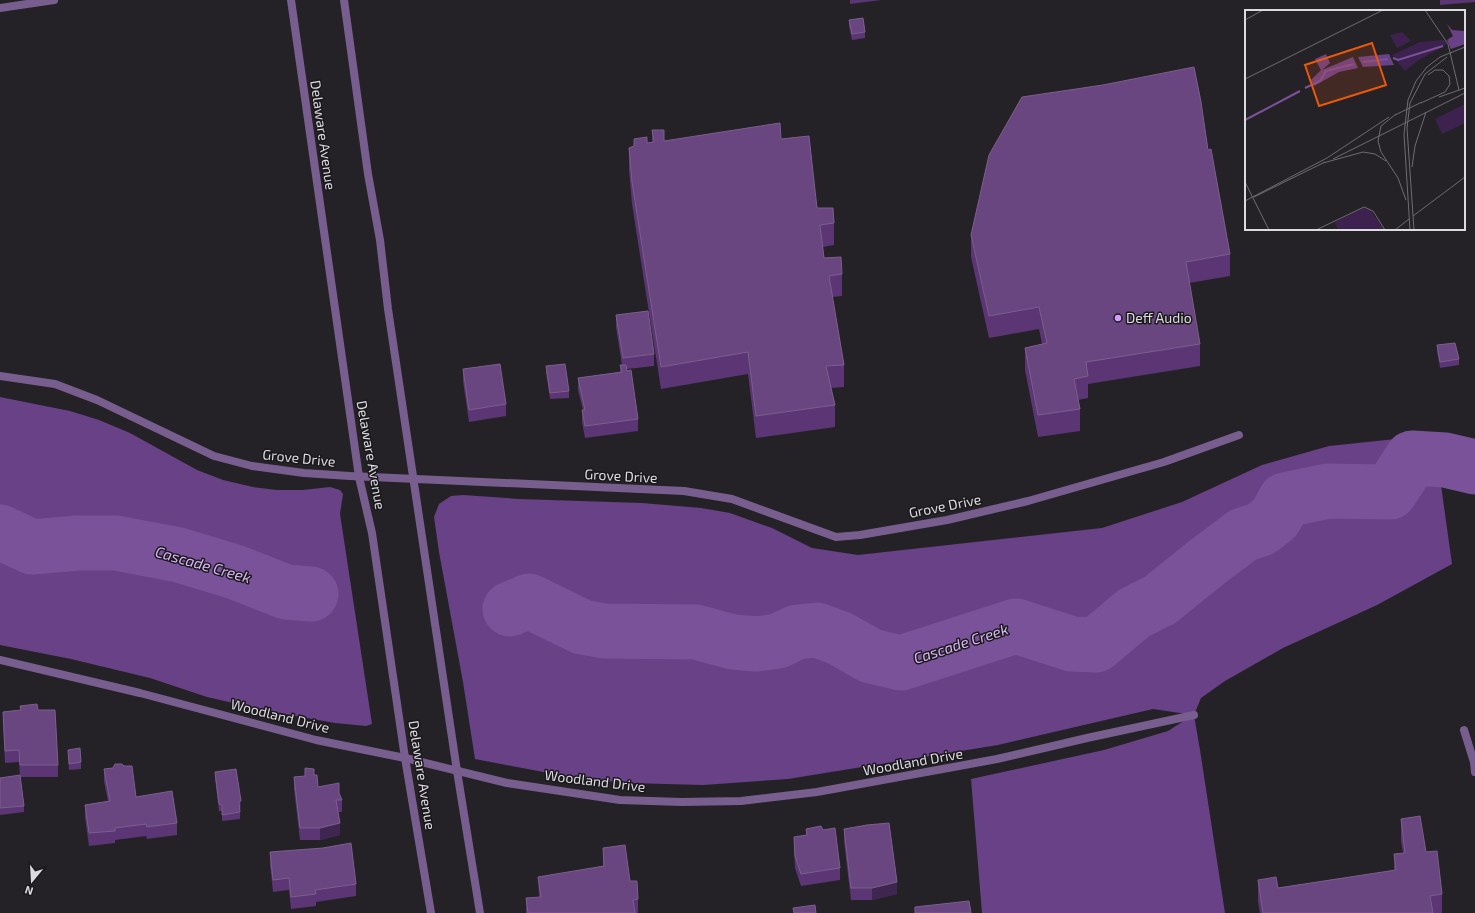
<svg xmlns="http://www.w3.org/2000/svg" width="1475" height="913" viewBox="0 0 1475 913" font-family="'Exo 2',sans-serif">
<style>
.forest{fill:#694187}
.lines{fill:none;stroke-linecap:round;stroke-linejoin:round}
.river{stroke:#7a5299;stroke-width:55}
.minor{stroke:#785e8e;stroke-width:8}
.wall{fill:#5b3574}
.shaded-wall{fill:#3f2650}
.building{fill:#69467f;stroke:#7b5e8e}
.poi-dot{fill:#d29cfd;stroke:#1b191d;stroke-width:1.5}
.labels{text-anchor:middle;stroke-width:3;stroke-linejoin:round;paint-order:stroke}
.street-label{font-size:14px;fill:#dcdbde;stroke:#1b191d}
.poi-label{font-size:14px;fill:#dcdbde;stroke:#1b191d;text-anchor:start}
.water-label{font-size:15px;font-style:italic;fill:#d8b8f3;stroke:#1b191d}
.inset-river{fill:none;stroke:#7a5299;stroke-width:2}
.inset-road{fill:none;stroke:#6e6c70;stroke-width:1}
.view{fill:#e8590c;fill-opacity:0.15;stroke:#e8590c;stroke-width:2}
.inset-edge{fill:none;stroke:#dcdbde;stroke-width:2}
</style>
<rect width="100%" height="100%" fill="#252227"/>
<!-- forest -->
<g class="forest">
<path d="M 0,397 L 70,411 L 99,420 L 130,433 L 197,470 L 223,480 L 253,487 L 277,490 L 303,490 L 330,487 L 340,490 L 343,494 L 340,514 L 372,724 L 366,726 L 335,723 L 268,711 L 207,697 L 150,678 L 71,659 L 0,645 Z"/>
<path d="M 1434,435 L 1452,564 L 1377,605 L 1283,648 L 1225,681 L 1201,698 L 1194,715 L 1200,750 L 1225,913 L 982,913 L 971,779 L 1104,750 L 1168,731 L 1193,715 L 1153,709 L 998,745 L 788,779 L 703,785 L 629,783 L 580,779 L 475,759 L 463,682 L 439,552 L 434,517 L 439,504 L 451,496 L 463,495 L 519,499 L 642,503 L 701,508 L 730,513 L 772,528 L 812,548 L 858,555 L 1102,528 L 1182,502 L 1262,465 L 1329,446 Z"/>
</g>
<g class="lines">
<!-- river -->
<g class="river">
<path d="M 0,532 L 32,547 L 77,543 L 116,543 L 179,555 L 235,572 L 286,592 L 311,594"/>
<path d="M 510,609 L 529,601 L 582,627 L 604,631 L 696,632 L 733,642 L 756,644 L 778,641 L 797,632 L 817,630 L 839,638 L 871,656 L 901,663 L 1016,626 L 1072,644 L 1096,645 L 1134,613 L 1160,600 L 1207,562 L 1243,535 L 1261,529 L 1275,518 L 1285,500 L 1328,491 L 1390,492 L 1412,458 L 1445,460 L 1475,467"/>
</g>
<!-- minor -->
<g class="minor">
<path d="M 291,0 L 359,477 L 372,533 L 405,758 L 431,913"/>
<path d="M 344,0 L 368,174 L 380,240 L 388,309 L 457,771 L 480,913"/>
<path d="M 0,8 L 54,0"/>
<path d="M 0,376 L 55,384 L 97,400 L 214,456 L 252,466 L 304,473 L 350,476 L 684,491 L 732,499 L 836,537 L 860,535 L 947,520 L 1028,501 L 1164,462 L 1239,435"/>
<path d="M 0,660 L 140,693 L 316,740 L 405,758 L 507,783 L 620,800 L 682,802 L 741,801 L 817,792 L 997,759 L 1087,738 L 1194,715"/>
<path d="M 1464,730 L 1474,762 L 1475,772"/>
</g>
</g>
<!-- wall -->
<g class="wall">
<path d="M 850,0 L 881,0 L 850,4 Z"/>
<path d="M 1440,0 L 1475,0 L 1475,2 L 1440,5 Z"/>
<path d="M 849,20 L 865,32 L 865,38 L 852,40 L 849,26 Z"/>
<path d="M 1103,85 L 1208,150 L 1230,254 L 1230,276 L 1189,283 L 1200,344 L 1200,366 L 1088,384 L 1088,398 L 1078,400 L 1080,409 L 1080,431 L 1038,437 L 1025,370 L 1025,348 L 1042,344 L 1039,329 L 989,338 L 971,257 L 971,235 Z"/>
<path d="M 652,130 L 664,141 L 781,139 L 817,208 L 834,223 L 834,245 L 823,247 L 824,258 L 842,274 L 842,296 L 832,297 L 844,365 L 844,387 L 831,388 L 835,405 L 835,427 L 756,438 L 748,374 L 661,389 L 632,204 L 629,170 L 629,148 L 634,146 L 634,139 L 647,143 L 652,142 Z"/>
<path d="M 616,315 L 654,354 L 654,366 L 627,369 L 638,419 L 638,431 L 585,438 L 582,422 L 582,410 L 583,410 L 578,390 L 578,378 L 620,372 L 620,365 L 622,365 L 616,327 Z"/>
<path d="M 1437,345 L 1459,359 L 1459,365 L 1440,368 L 1437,351 Z"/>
<path d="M 546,366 L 569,391 L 569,398 L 550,399 L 546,372 Z"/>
<path d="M 463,369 L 506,404 L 506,416 L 469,422 L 463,381 Z"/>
<path d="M 20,706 L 38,710 L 58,765 L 58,777 L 20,777 L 19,762 L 5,763 L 3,724 L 3,712 L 20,711 Z"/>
<path d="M 68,750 L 81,762 L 81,769 L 69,770 Z"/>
<path d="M 124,766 L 136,797 L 177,823 L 177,835 L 147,839 L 146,836 L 115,840 L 115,843 L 89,846 L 85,817 L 85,805 L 108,801 L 104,781 L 104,769 Z"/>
<path d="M 215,772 L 241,807 L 240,808 L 240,819 L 222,821 L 222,811 L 219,811 L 215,778 Z"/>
<path d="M 314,775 L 318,787 L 339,793 L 342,800 L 342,812 L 338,812 L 340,835 L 320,840 L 300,840 L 294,789 L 294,777 Z"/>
<path d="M 0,778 L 24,806 L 24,812 L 0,815 Z"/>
<path d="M 1401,819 L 1426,852 L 1442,894 L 1442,913 L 1260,913 L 1258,902 L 1258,880 L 1278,888 L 1394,870 L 1394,854 L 1403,853 L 1401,841 Z"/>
<path d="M 806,829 L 840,868 L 840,880 L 801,886 L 795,868 L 794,849 L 794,837 L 806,835 Z"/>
<path d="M 844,829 L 897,894 L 872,900 L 851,900 L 844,841 Z"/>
<path d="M 603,848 L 630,881 L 638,899 L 638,913 L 526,913 L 526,898 L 539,897 L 538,877 L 603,867 Z"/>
<path d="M 270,852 L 356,884 L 356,896 L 316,902 L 316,906 L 291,909 L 289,890 L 273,892 L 270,864 Z"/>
</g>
<!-- shaded-wall -->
<g class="shaded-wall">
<path d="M 241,801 L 241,807 L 239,808 L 239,802 Z"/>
<path d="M 340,823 L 340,835 L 320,840 L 320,828 Z"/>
<path d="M 897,882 L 897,894 L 872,900 L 872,888 Z"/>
</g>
<!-- building -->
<g class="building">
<path d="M 863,18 L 865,32 L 852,34 L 849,20 Z"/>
<path d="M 1194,67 L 1201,102 L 1208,150 L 1211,149 L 1230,254 L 1186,262 L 1200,344 L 1086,362 L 1088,376 L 1074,379 L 1080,409 L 1038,415 L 1025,348 L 1047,343 L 1039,307 L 989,316 L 971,235 L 989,155 L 1022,97 L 1103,85 Z"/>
<path d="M 780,123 L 781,139 L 809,136 L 817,208 L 833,208 L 834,223 L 820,225 L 824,258 L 841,257 L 842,274 L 829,276 L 844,365 L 826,366 L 835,405 L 756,416 L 748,352 L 661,367 L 632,182 L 629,148 L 634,146 L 634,139 L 647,137 L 647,143 L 654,142 L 652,130 L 664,130 L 664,141 Z"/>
<path d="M 648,311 L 654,354 L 623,358 L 616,315 Z"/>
<path d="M 1455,343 L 1459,359 L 1440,362 L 1437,345 Z"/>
<path d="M 500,364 L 506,404 L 469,410 L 463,369 Z"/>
<path d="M 565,364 L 569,391 L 550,393 L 546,366 Z"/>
<path d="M 620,365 L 626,365 L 627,371 L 631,370 L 638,419 L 585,426 L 582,410 L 585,410 L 578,378 L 622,372 Z"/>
<path d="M 37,704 L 38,710 L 55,710 L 58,765 L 20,765 L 19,750 L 5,751 L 3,712 L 21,710 L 20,706 Z"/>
<path d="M 80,748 L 81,762 L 69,764 L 68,750 Z"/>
<path d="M 115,764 L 122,764 L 124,766 L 132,766 L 136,797 L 172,791 L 177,823 L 147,827 L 146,824 L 115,828 L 115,831 L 89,833 L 85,805 L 110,801 L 104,769 L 113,768 Z"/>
<path d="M 305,768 L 314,769 L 314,775 L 317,775 L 318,787 L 339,783 L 339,793 L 342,800 L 336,800 L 340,823 L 320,828 L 300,828 L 294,777 L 305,776 Z"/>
<path d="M 236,769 L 241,801 L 239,802 L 240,812 L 222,815 L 222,805 L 219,804 L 215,772 Z"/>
<path d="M 20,775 L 24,806 L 0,808 L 0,778 Z"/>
<path d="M 1420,816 L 1426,852 L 1437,851 L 1442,894 L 1430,896 L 1433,913 L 1263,913 L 1258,880 L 1276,877 L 1278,888 L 1396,870 L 1394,854 L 1405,853 L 1401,819 Z"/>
<path d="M 889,823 L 897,882 L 872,888 L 851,888 L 844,829 L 867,825 Z"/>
<path d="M 821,826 L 823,830 L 835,828 L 840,868 L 801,874 L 795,856 L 794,837 L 807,835 L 806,829 Z"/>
<path d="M 351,843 L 356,884 L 315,890 L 316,894 L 291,897 L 289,878 L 273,880 L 270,852 L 323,848 Z"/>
<path d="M 625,845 L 630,881 L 637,881 L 638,899 L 633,900 L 635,913 L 528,913 L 526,898 L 541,897 L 538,877 L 604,866 L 603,848 Z"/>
<path d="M 969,901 L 971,913 L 915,913 L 915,907 Z"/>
<path d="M 815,905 L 816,913 L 794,913 L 793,908 Z"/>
</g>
<!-- markers -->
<circle class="poi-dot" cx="1118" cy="318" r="4"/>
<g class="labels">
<!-- street labels -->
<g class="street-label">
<text transform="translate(323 135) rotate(82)" y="5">Delaware Avenue</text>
<text transform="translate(371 455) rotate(80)" y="5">Delaware Avenue</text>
<text transform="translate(299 458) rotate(6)" y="5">Grove Drive</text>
<text transform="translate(621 476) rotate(3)" y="5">Grove Drive</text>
<text transform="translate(945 506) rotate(-11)" y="5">Grove Drive</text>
<text transform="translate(280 716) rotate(14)" y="5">Woodland Drive</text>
<text transform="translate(913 762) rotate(-10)" y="5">Woodland Drive</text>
<text transform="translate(422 775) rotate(81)" y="5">Delaware Avenue</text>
<text transform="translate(595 781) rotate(7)" y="5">Woodland Drive</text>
</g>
<!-- poi labels -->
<g class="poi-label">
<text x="1126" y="323">Deff Audio</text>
</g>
<!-- water labels -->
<g class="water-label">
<text transform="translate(203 565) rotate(16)" y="5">Cascade Creek</text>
<text transform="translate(961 644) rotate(-18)" y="5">Cascade Creek</text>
</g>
</g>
<!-- overview -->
<g transform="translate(1245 10)">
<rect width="220" height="220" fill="#252227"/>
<path d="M 157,22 L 166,31 L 152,38 L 145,25 ZM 199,30 L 202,34 L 174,50 L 160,61 L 147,45 L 175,32 ZM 220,94 L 220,113 L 197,124 L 190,109 ZM 118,198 L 125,200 L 139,220 L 93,220 L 90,212 Z" fill="#3d2250"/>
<path d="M 202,14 L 207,20 L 220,21 L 220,34 L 206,39 L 202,30 L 208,26 ZM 81,44 L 85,53 L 77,60 L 108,47 L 113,58 L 94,62 L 69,76 L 66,70 L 76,60 L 70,49 ZM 144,44 L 149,55 L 118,57 L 113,47 Z" fill="#694187"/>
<path class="inset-river" d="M 148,48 L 153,50 L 198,36M 118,52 L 143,49M 60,78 L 75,71 L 81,61 L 109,54M 0,110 L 55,81"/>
<path class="inset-road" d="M 180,0 L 203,34 L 214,80M 0,10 L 18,0M 0,69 L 138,0M 194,87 L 220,78M 176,93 L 200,82 L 205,74 L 204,66 L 198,60 L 190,60 L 183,65M 151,104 L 136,116 L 133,131 L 136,142 L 153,168 L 161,190M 150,105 L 177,92M 88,149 L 220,83M 78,153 L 118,142 L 130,144 L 141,151M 167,157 L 170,136 L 181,102M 0,172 L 24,220M 9,187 L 80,152M 0,191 L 82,148 L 144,107M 168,206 L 220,167M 71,220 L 119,197 L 128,201 L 140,220M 150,220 L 164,209M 165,220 L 159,124 L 163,90 L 171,71 L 182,57 L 195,47 L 220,37M 169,220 L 162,118 L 165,93 L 180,64 L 202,47"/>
<path class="view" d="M 127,33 L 141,75 L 74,96 L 60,55 Z"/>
<rect width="220" height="220" class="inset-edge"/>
</g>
<!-- north arrow -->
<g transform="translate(32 881) rotate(198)" stroke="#1b191d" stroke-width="3" paint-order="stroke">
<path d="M0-3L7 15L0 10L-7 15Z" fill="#dcdbde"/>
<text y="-6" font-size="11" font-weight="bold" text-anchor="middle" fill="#dcdbde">N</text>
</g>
</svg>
